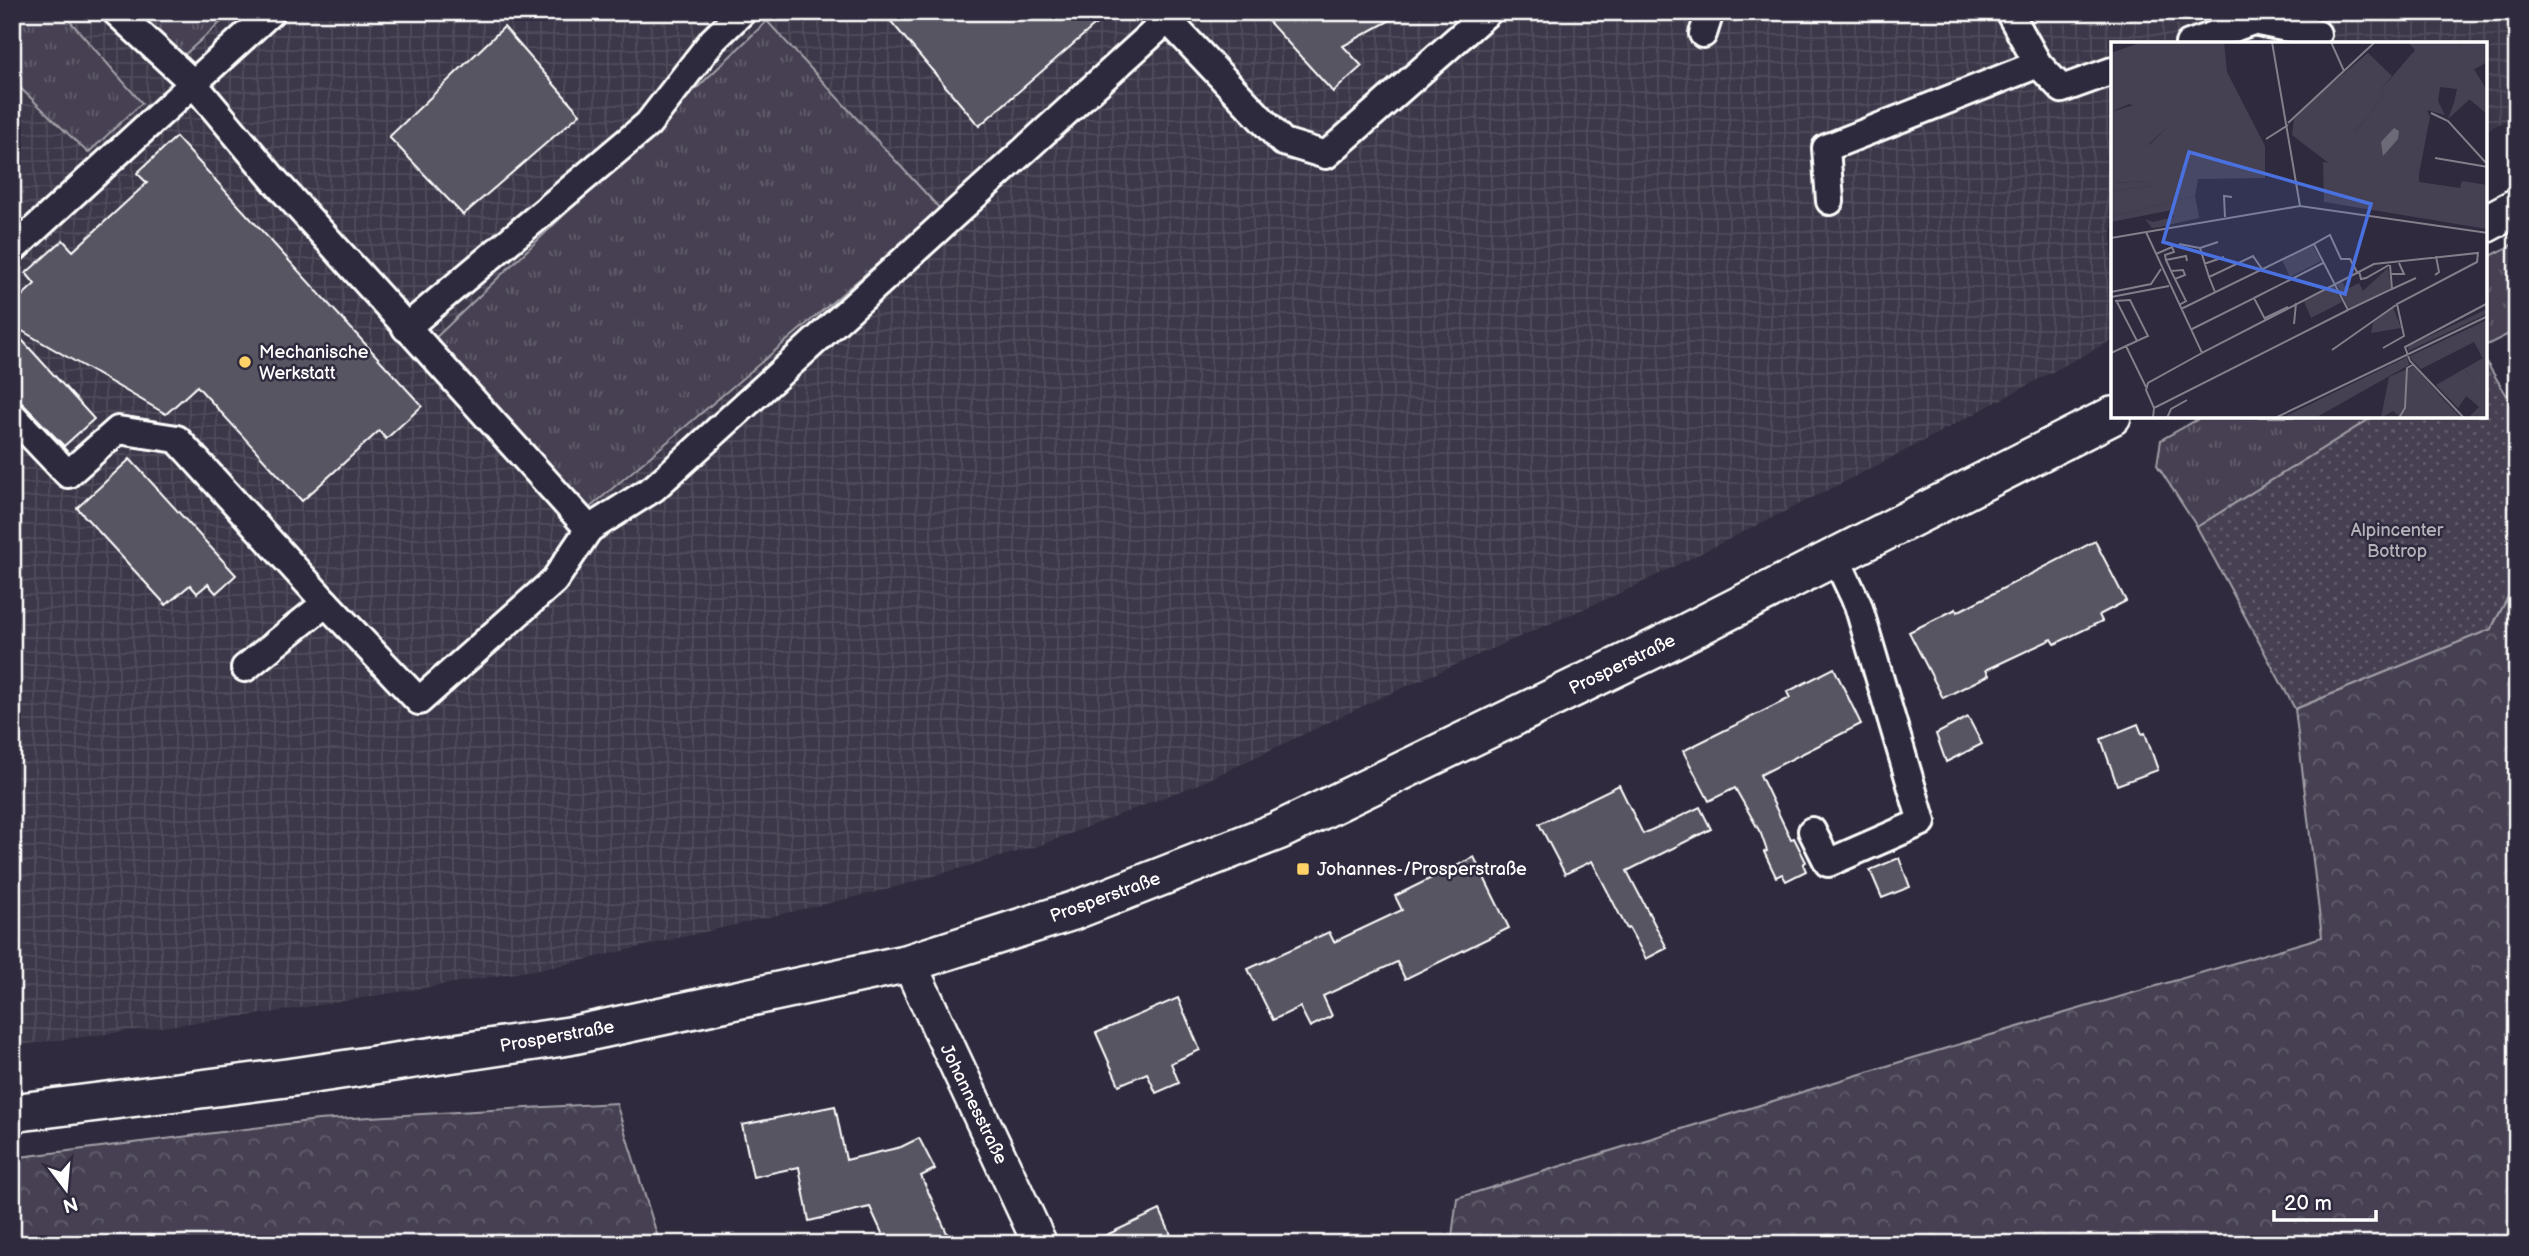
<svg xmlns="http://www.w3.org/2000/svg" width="2529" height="1256" viewBox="0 0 2529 1256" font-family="'Balsamiq Sans',sans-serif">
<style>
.industrial{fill:url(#industrial-grid)}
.grass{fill:url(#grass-tufts);stroke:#a2a0a8;stroke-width:2}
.forest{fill:url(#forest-crowns);stroke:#a2a0a8;stroke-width:2}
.park{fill:url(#park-dots);stroke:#a2a0a8;stroke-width:2}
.building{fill:#595564;stroke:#fff;stroke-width:2}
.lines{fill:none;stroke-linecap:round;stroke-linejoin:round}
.minor-casing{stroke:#fff;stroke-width:32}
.tertiary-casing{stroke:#fff;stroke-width:38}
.secondary-casing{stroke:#fff;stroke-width:42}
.minor{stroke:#2f2a3d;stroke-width:26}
.tertiary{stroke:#2f2a3d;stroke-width:33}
.secondary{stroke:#2f2a3d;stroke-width:37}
.poi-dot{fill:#ffd166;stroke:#2f2a3d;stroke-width:2.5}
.labels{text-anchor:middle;stroke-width:5;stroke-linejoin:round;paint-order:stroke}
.poi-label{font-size:18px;fill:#fff;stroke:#2f2a3d;text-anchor:start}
.park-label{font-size:18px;fill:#b5b3ba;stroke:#2f2a3d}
.street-label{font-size:18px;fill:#fff;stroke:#2f2a3d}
.inset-road{fill:none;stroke:#827f8b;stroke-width:2}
.view{fill:#4a71e0;fill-opacity:0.15;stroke:#4a71e0;stroke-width:3.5}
.inset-edge{fill:none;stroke:#fff;stroke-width:3.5}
</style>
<defs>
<pattern id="industrial-grid" width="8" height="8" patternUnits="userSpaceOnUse" patternTransform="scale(1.75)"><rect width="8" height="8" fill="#3c3749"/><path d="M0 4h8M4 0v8" fill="none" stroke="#504b5b"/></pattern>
<pattern id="grass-tufts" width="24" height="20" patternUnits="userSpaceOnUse" patternTransform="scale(1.75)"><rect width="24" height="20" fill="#464152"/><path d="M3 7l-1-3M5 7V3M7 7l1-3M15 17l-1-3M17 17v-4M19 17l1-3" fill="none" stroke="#625e6c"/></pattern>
<pattern id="forest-crowns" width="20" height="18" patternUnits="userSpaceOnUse" patternTransform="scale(1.75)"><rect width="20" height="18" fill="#464152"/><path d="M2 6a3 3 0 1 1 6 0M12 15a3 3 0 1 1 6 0" fill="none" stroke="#625e6c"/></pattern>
<pattern id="park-dots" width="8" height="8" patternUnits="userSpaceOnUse" patternTransform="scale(1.75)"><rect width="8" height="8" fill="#464152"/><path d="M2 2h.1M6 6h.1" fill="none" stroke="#625e6c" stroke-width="1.8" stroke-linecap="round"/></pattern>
</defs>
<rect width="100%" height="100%" fill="#2f2a3d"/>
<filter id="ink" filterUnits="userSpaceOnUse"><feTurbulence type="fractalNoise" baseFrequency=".0143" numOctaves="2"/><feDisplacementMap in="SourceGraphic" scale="14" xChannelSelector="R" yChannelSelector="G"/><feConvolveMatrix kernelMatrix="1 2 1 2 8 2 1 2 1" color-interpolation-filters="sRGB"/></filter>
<g filter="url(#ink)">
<!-- industrial -->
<path class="industrial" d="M 12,12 L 2517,12 L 2517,115 L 2485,131 L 2485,44 L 2112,44 L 2112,340 L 1882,463 L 1629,589 L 1380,698 L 1201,783 L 1041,845 L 885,890 L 558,966 L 270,1013 L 12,1046 Z"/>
<!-- grass -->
<g class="grass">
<path d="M 12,12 L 62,12 L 142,103 L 88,153 L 12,80 Z"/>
<path d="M 122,12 L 232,12 L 172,66 Z"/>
<path d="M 767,21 L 941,210 L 587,510 L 429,344 Z"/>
<path d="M 2517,242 L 2517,330 L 2485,346 L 2485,259 Z"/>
<path d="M 2202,417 L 2373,417 L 2197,527 L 2157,465 L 2161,440 Z"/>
</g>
<!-- forest -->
<g class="forest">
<path d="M 2517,580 L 2517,1244 L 1451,1244 L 1457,1198 L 1913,1058 L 2322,937 L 2295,709 L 2491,629 Z"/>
<path d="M 616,1103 L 660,1244 L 12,1244 L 12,1158 L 318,1120 Z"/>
</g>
<!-- park -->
<path class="park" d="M 2485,360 L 2517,412 L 2517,580 L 2491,629 L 2295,709 L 2197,527 L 2373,417 L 2485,416 Z"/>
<!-- building -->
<g class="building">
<path d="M 883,12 L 1110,12 L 979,126 Z"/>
<path d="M 1260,12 L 1405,12 L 1343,46 L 1362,66 L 1333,92 Z"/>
<path d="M 504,27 L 580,114 L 463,215 L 389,137 Z"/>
<path d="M 176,137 L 422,406 L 386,439 L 379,431 L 302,501 L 197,386 L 166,414 L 12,325 L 12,305 L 35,284 L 26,273 L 63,240 L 73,251 L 147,183 L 137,173 Z"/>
<path d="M 12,329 L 94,419 L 64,446 L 23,404 L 12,397 Z"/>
<path d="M 130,459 L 236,575 L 216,593 L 208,584 L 197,593 L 190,585 L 166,605 L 77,508 Z"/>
<path d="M 2095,541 L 2126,601 L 2099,615 L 2102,621 L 2055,644 L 2052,639 L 1986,670 L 1989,675 L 1943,698 L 1909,632 L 1956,609 L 1957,612 Z"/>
<path d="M 1834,668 L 1861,724 L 1760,775 L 1785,827 L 1791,839 L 1794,838 L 1806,862 L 1803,864 L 1806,871 L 1786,881 L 1782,874 L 1776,877 L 1764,852 L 1767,851 L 1761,834 L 1735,788 L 1709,801 L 1683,751 L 1790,698 L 1787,692 Z"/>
<path d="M 1968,717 L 1982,744 L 1946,762 L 1936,734 Z"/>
<path d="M 2138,724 L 2142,734 L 2145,733 L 2158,770 L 2117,785 L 2101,739 Z"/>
<path d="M 1619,785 L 1643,834 L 1700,807 L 1711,829 L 1627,871 L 1667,948 L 1646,959 L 1629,928 L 1627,929 L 1592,861 L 1565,874 L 1539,824 Z"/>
<path d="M 1474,857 L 1509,928 L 1405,979 L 1397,962 L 1323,996 L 1332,1016 L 1310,1027 L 1300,1007 L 1273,1020 L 1248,969 L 1329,932 L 1334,942 L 1402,910 L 1395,896 Z"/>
<path d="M 1899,858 L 1910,887 L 1882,898 L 1870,870 Z"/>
<path d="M 1178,998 L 1200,1050 L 1171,1063 L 1179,1083 L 1156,1093 L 1147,1073 L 1119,1085 L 1096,1033 Z"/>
<path d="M 835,1106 L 846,1160 L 901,1147 L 919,1138 L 935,1169 L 921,1176 L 952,1244 L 887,1244 L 870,1207 L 809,1221 L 799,1167 L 753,1177 L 742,1125 Z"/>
<path d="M 1160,1210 L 1175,1244 L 1087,1244 Z"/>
</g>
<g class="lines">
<!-- minor casing -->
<g class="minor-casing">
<g id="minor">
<path d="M 1168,20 L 1283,142 L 1326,155 L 1488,12"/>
<path d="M 1703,34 L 1710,12"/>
<path d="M 2189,44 L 2253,21 L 2317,34"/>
<path d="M 2038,64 L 2062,89 L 2112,71"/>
<path d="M 1830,201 L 1826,148 L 2038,64 L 2009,12"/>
<path d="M 12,250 L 271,12"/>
<path d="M 406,328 L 648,124 L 713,40 L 742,12"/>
<path d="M 12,415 L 68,474 L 118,430 L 177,439 L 326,603 L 419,701 L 554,581 L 589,529 L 275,181 L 193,83 L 116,12"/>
<path d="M 589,529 L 654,488 L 1176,12"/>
<path d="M 245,668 L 326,603"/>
<path d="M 1812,831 L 1828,863 L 1922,822 L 1858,605 L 1835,556"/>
</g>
</g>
<!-- tertiary casing -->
<g class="tertiary-casing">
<path id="tertiary" d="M 909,963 L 1040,1244"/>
</g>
<!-- secondary casing -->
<g class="secondary-casing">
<g id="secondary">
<path d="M 2485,224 L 2517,207"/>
<path d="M 12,1113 L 294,1077 L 569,1036 L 909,963 L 1073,911 L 1278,831 L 1654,649 L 2112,416"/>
</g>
</g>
<!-- minor -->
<use href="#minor" class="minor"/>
<!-- tertiary -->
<use href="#tertiary" class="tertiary"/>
<!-- secondary -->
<use href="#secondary" class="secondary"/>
</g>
</g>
<!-- markers -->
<g class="poi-dot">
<circle cx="245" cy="362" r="7"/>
<rect x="1296" y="862" width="14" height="14" rx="3.5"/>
</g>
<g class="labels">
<!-- poi labels -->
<g class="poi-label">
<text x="259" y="358">Mechanische<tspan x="259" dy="21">Werkstatt</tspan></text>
<text x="1317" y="875">Johannes-/Prosperstraße</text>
</g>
<!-- park labels -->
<g class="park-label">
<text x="2397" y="536">Alpincenter<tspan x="2397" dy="21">Bottrop</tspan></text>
</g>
<!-- street labels -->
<g class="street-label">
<text transform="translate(1622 664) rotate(-26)" y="6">Prosperstraße</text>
<text transform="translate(1105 897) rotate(-20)" y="6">Prosperstraße</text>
<text transform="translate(557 1036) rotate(-10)" y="6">Prosperstraße</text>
<text transform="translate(974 1104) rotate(64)" y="6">Johannesstraße</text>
</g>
</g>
<!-- overview -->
<g transform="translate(2111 42)">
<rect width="376" height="376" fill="#2f2a3d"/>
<path d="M 87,169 L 88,176 L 49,185 L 41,186 L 34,177 L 42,180 ZM 202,204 L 210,219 L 179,235 L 171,218 ZM 277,226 L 280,246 L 242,267 L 237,265 L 226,242 L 231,240 L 236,247 L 248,241 L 252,249 ZM 223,244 L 231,260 L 200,276 L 193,259 ZM 282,265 L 290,286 L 260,291 L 262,281 ZM 376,267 L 376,272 L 297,309 L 298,304 ZM 376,278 L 376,324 L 363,300 L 310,327 L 301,318 L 299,314 ZM 296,315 L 298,323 L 204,376 L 171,376 ZM 303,324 L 330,355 L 350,376 L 290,376 L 282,369 L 270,376 L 278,335 ZM 353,327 L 365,340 L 347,366 L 325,343 Z" fill="#464152"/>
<path d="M 31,0 L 113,0 L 116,30 L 154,104 L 154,136 L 87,137 L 84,154 L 0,175 L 0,149 L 41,144 L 38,139 L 1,141 L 63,78 L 18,62 L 0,70 L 0,11 ZM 346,47 L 360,56 L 337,77 L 343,61 ZM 212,120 L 308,132 L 308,140 L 349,146 L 351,139 L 376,143 L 376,187 L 213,160 ZM 372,316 L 376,324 L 376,376 L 357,376 L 368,365 L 353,352 L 365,340 L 353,327 Z" fill="#464152"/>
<path d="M 352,0 L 376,0 L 376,20 L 362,28 L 349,5 Z" fill="#464152"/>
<path d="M 297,0 L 352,0 L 349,5 L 376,48 L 376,72 L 346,47 L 329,45 L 327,59 L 334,73 L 316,68 L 319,75 L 308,132 L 224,126 L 181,93 L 183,77 L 206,54 L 243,91 L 273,54 L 269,49 L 304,8 ZM 55,53 L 64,78 L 39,101 L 28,126 L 3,141 L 38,139 L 41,144 L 0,149 L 0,70 ZM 84,154 L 87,169 L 63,176 L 61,168 L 0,180 L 0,175 Z" fill="#464152"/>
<path d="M 257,11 L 281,34 L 269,49 L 273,54 L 242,92 L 206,54 ZM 211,68 L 240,96 L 223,114 L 194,87 Z" fill="#464152"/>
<path d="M 283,86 L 288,89 L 287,97 L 272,114 L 270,100 Z" fill="#6d6a77"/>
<path class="inset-road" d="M 161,0 L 189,164M 220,0 L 233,29M 320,71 L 337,79 L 377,123M 177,81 L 264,0M 155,97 L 177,83M 324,116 L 377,125M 114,175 L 113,154 L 121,155M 35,190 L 91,311 L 263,222 L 367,211 L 366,220 L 286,262 L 293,294 L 272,306M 0,196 L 189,164 L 377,191M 68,202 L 89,206M 45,212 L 61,205 L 63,210 L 54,213 L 55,218 L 75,214 L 76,219M 55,218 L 60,229 L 72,228 L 74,233 L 64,237 L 60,229M 93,222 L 113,215M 248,229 L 250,237 L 255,236 L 278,223M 246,230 L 239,217 L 230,217 L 219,193 L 203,202 L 237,268 L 281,247 L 279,223M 280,232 L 293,232 L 288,221M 324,233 L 328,230 L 325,214M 98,235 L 89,206 L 107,200M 64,237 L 75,259 L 68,263M 281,247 L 305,236M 0,250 L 40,242 L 50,227M 104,250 L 98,235 L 142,214 L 151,227M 0,255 L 58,244M 143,256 L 212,221M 4,259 L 19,258 L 37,294 L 26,299 L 6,260M 70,267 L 203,202M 154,276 L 177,265M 183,282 L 185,261M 81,287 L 143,256 L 155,279M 15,304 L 35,345M 221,308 L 285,263M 0,311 L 26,299M 43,366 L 35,348 L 37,341 L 91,311M 42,376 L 43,366 L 237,268M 56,376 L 60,367 L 76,358M 164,376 L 377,274M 288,376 L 294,366 L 296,326 L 303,322M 353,376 L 299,319 L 294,305 L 377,261"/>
<path class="view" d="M 78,110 L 260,162 L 234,252 L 52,200 Z"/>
<rect width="376" height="376" class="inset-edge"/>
</g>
<!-- margin -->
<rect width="2529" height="1256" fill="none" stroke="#2f2a3d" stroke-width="42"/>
<rect x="21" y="21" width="2487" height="1214" fill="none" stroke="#fff" stroke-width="2.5" filter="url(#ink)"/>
<!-- north arrow -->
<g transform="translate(66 1189) rotate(164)" stroke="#2f2a3d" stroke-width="5" paint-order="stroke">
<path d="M0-5L12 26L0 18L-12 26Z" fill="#ffffff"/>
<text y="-10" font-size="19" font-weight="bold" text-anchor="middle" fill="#ffffff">N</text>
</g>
<!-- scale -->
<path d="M2274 1210v10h102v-10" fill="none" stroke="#ffffff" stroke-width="3.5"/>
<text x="2284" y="1210" font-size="21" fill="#ffffff" stroke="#2f2a3d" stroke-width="5" paint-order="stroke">20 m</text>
</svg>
